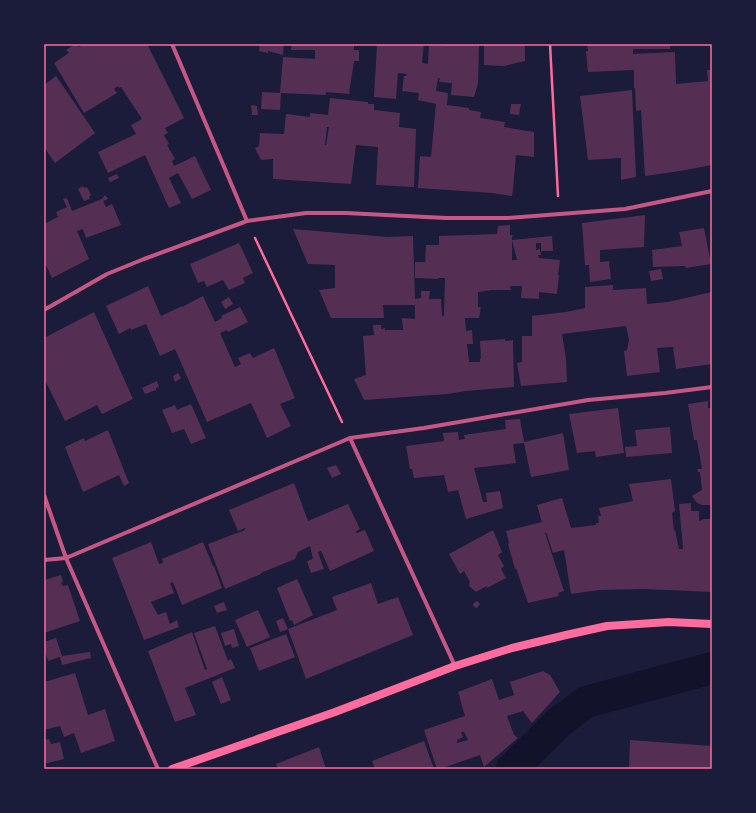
<svg xmlns="http://www.w3.org/2000/svg" width="756" height="813" viewBox="0 0 756 813" font-family="Roboto,sans-serif">
<style>
.lines{fill:none;stroke-linecap:round;stroke-linejoin:round}
.canal{stroke:#12122b;stroke-width:32}
.building{fill:#542f53;fill-rule:evenodd}
.path{stroke:#ff6b9d;stroke-width:2.5}
.minor{stroke:#c65784;stroke-width:4}
.secondary{stroke:#ff6b9d;stroke-width:8}
.neatline{fill:none;stroke:#ff6b9d;stroke-width:1.5}
</style>
<rect width="100%" height="100%" fill="#1b1b3a"/>
<g class="lines">
<!-- canal -->
<path class="canal" d="M 512,769 L 558,723 L 586,702 L 712,668"/>
</g>
<!-- building -->
<g class="building">
<path d="M 75,44 L 76,44 L 79,47 L 84,44 L 147,44 L 184,118 L 165,128 L 168,133 L 164,135 L 169,144 L 167,145 L 175,159 L 172,161 L 174,166 L 195,156 L 211,190 L 192,199 L 178,173 L 169,178 L 181,203 L 169,208 L 145,155 L 108,173 L 98,152 L 136,134 L 131,125 L 142,119 L 121,87 L 119,88 L 118,86 L 114,89 L 117,93 L 84,113 L 54,63 L 69,53 L 66,50 Z"/>
<path d="M 260,44 L 284,44 L 283,55 L 268,51 L 268,53 L 259,51 Z"/>
<path d="M 292,44 L 354,44 L 354,50 L 359,50 L 359,61 L 354,61 L 349,94 L 326,92 L 326,95 L 280,93 L 283,57 L 315,59 L 315,50 L 291,50 Z"/>
<path d="M 377,44 L 424,44 L 422,63 L 428,64 L 429,45 L 443,46 L 443,44 L 479,44 L 478,84 L 474,97 L 451,95 L 452,83 L 439,82 L 440,78 L 438,78 L 436,91 L 448,93 L 447,105 L 469,108 L 469,110 L 481,112 L 480,118 L 505,122 L 504,127 L 534,132 L 534,157 L 516,155 L 513,190 L 512,196 L 492,193 L 418,188 L 420,156 L 431,157 L 436,104 L 418,100 L 419,93 L 402,91 L 404,76 L 406,76 L 407,74 L 398,73 L 396,99 L 374,97 Z"/>
<path d="M 484,44 L 525,44 L 525,61 L 504,66 L 484,65 Z"/>
<path d="M 587,44 L 670,44 L 670,49 L 633,49 L 633,54 L 675,52 L 676,84 L 708,81 L 707,70 L 712,70 L 712,165 L 680,171 L 645,176 L 641,110 L 636,111 L 635,88 L 634,88 L 634,70 L 588,72 L 586,51 L 588,51 Z"/>
<path d="M 56,76 L 95,133 L 55,163 L 44,147 L 44,85 Z"/>
<path d="M 632,90 L 636,177 L 621,180 L 621,158 L 588,160 L 580,96 Z"/>
<path d="M 262,92 L 281,93 L 280,110 L 261,109 Z"/>
<path d="M 330,98 L 368,102 L 368,104 L 374,104 L 374,110 L 400,113 L 399,127 L 416,129 L 414,187 L 376,185 L 378,147 L 356,145 L 351,184 L 273,179 L 273,159 L 261,160 L 255,148 L 259,146 L 260,133 L 284,134 L 286,114 L 310,117 L 310,113 L 328,115 ZM 327,127 L 329,127 L 326,145 L 325,145 Z"/>
<path d="M 511,104 L 521,104 L 519,115 L 510,114 Z"/>
<path d="M 251,105 L 257,106 L 258,115 L 252,115 Z"/>
<path d="M 117,174 L 119,178 L 110,182 L 108,178 Z"/>
<path d="M 83,186 L 84,188 L 87,187 L 91,195 L 89,197 L 90,199 L 84,201 L 78,189 Z"/>
<path d="M 105,195 L 108,199 L 103,201 L 106,207 L 112,204 L 121,225 L 86,238 L 83,229 L 77,231 L 89,259 L 52,278 L 44,261 L 44,224 L 58,217 L 56,212 L 67,207 L 63,199 L 67,198 L 72,211 L 102,199 Z"/>
<path d="M 645,215 L 644,247 L 600,250 L 600,262 L 609,261 L 611,279 L 590,282 L 589,265 L 585,265 L 582,223 Z"/>
<path d="M 510,225 L 510,235 L 513,235 L 512,238 L 512,260 L 517,260 L 512,240 L 552,236 L 553,251 L 541,251 L 541,243 L 536,243 L 536,250 L 539,249 L 540,250 L 541,255 L 538,255 L 539,258 L 560,260 L 558,275 L 559,275 L 557,294 L 539,292 L 539,299 L 521,298 L 522,286 L 510,286 L 511,290 L 492,290 L 478,292 L 478,307 L 481,307 L 479,318 L 465,318 L 466,331 L 472,330 L 473,344 L 467,344 L 469,362 L 480,362 L 480,358 L 481,359 L 480,341 L 505,339 L 505,341 L 513,340 L 514,387 L 466,391 L 447,394 L 364,400 L 354,379 L 366,375 L 363,336 L 374,335 L 373,325 L 381,325 L 381,329 L 385,328 L 385,330 L 403,330 L 402,318 L 415,319 L 415,305 L 383,305 L 384,318 L 331,318 L 319,290 L 335,288 L 335,265 L 308,264 L 293,229 L 388,237 L 413,236 L 415,299 L 421,298 L 421,291 L 430,291 L 429,299 L 441,299 L 442,316 L 444,316 L 445,278 L 438,278 L 439,279 L 415,278 L 415,262 L 425,262 L 426,245 L 439,245 L 439,236 L 497,234 L 498,226 Z"/>
<path d="M 704,228 L 711,264 L 686,268 L 685,266 L 653,267 L 652,250 L 682,246 L 679,232 Z"/>
<path d="M 239,243 L 253,273 L 243,278 L 245,283 L 229,290 L 223,280 L 207,287 L 204,281 L 198,283 L 190,264 Z"/>
<path d="M 661,269 L 663,279 L 651,281 L 649,271 Z"/>
<path d="M 613,285 L 613,290 L 646,288 L 647,304 L 668,302 L 712,292 L 712,364 L 676,369 L 673,347 L 657,348 L 660,372 L 627,376 L 624,351 L 627,350 L 629,340 L 626,326 L 562,334 L 566,359 L 567,382 L 521,386 L 517,363 L 522,362 L 522,336 L 532,336 L 532,316 L 566,312 L 585,308 L 585,287 Z"/>
<path d="M 148,286 L 161,316 L 182,306 L 182,307 L 203,296 L 215,322 L 222,318 L 221,316 L 240,307 L 248,322 L 228,332 L 227,330 L 220,333 L 235,367 L 241,364 L 238,358 L 250,353 L 253,358 L 274,348 L 295,398 L 280,404 L 291,426 L 267,438 L 251,403 L 207,422 L 175,349 L 160,356 L 146,324 L 131,330 L 130,328 L 119,334 L 106,306 Z"/>
<path d="M 229,297 L 233,304 L 225,309 L 221,302 Z"/>
<path d="M 94,312 L 133,399 L 102,414 L 97,405 L 65,421 L 44,378 L 44,338 Z"/>
<path d="M 178,373 L 181,378 L 175,382 L 173,376 Z"/>
<path d="M 157,381 L 159,387 L 156,388 L 156,390 L 145,394 L 142,388 Z"/>
<path d="M 708,401 L 708,408 L 712,408 L 712,504 L 710,505 L 702,505 L 697,503 L 692,496 L 702,490 L 700,472 L 698,472 L 697,469 L 702,469 L 697,440 L 694,440 L 688,404 Z"/>
<path d="M 191,404 L 206,438 L 191,444 L 184,429 L 172,433 L 162,410 L 175,405 L 177,410 Z"/>
<path d="M 618,408 L 624,453 L 596,457 L 595,451 L 577,453 L 569,414 Z"/>
<path d="M 520,419 L 524,442 L 563,433 L 569,470 L 531,477 L 524,443 L 513,444 L 516,463 L 474,468 L 483,502 L 487,502 L 486,493 L 500,491 L 503,508 L 466,519 L 458,490 L 448,492 L 444,475 L 414,478 L 412,469 L 410,469 L 406,446 L 444,441 L 443,433 L 458,432 L 459,440 L 465,439 L 464,435 L 506,429 L 505,420 Z"/>
<path d="M 670,427 L 672,453 L 626,457 L 625,447 L 637,446 L 635,430 Z"/>
<path d="M 108,430 L 129,483 L 124,486 L 119,475 L 83,492 L 65,447 L 84,438 L 85,441 Z"/>
<path d="M 336,465 L 341,474 L 332,478 L 327,468 Z"/>
<path d="M 671,479 L 675,511 L 672,513 L 674,531 L 675,530 L 679,549 L 683,549 L 679,504 L 691,503 L 691,511 L 699,511 L 699,521 L 704,519 L 710,519 L 712,520 L 712,592 L 644,589 L 599,590 L 571,594 L 564,550 L 553,553 L 546,532 L 545,533 L 564,591 L 558,593 L 559,596 L 528,603 L 516,568 L 515,569 L 508,544 L 509,543 L 506,531 L 542,522 L 537,505 L 562,498 L 571,528 L 596,525 L 596,523 L 599,523 L 598,516 L 601,516 L 599,508 L 633,501 L 629,484 Z"/>
<path d="M 294,483 L 308,521 L 348,504 L 360,529 L 356,531 L 357,533 L 365,530 L 374,551 L 330,571 L 321,551 L 318,552 L 324,569 L 311,573 L 307,561 L 313,559 L 310,546 L 298,552 L 295,559 L 261,573 L 261,574 L 225,589 L 208,544 L 245,530 L 245,528 L 238,531 L 229,510 Z"/>
<path d="M 493,530 L 502,552 L 498,555 L 504,566 L 501,569 L 506,578 L 487,588 L 487,586 L 476,592 L 469,586 L 470,582 L 464,571 L 460,574 L 449,554 Z"/>
<path d="M 151,542 L 159,564 L 163,563 L 162,559 L 203,542 L 213,566 L 214,566 L 222,588 L 182,605 L 173,582 L 170,583 L 174,593 L 151,602 L 158,615 L 166,612 L 170,624 L 177,620 L 179,627 L 144,640 L 112,558 Z"/>
<path d="M 61,575 L 63,582 L 61,582 L 63,586 L 68,585 L 80,621 L 44,633 L 44,580 Z"/>
<path d="M 297,579 L 313,615 L 294,625 L 292,620 L 290,621 L 277,588 Z"/>
<path d="M 371,583 L 378,604 L 398,597 L 413,635 L 306,679 L 288,629 L 337,610 L 332,597 Z"/>
<path d="M 477,601 L 480,604 L 477,608 L 474,607 L 473,604 Z"/>
<path d="M 224,602 L 227,610 L 217,613 L 214,606 Z"/>
<path d="M 258,610 L 270,637 L 247,647 L 235,620 Z"/>
<path d="M 283,618 L 288,629 L 280,632 L 276,621 Z"/>
<path d="M 215,626 L 228,661 L 231,659 L 235,668 L 185,688 L 196,715 L 175,722 L 148,651 L 192,632 L 205,670 L 207,669 L 194,633 Z"/>
<path d="M 234,629 L 239,646 L 232,648 L 231,644 L 225,646 L 221,633 Z"/>
<path d="M 286,634 L 295,657 L 259,671 L 250,648 Z"/>
<path d="M 56,638 L 62,656 L 90,652 L 91,658 L 62,665 L 60,657 L 48,661 L 44,648 L 44,642 Z"/>
<path d="M 543,671 L 550,675 L 560,692 L 532,723 L 523,711 L 507,716 L 514,735 L 518,738 L 484,767 L 480,755 L 440,769 L 437,769 L 424,730 L 465,716 L 458,692 L 492,679 L 499,700 L 514,695 L 510,682 ZM 461,732 L 464,732 L 468,740 L 457,743 L 457,740 L 463,737 Z"/>
<path d="M 75,673 L 88,715 L 105,709 L 115,741 L 81,753 L 74,733 L 64,737 L 60,726 L 44,730 L 44,682 Z"/>
<path d="M 222,677 L 231,700 L 221,704 L 212,682 Z"/>
<path d="M 49,739 L 51,744 L 60,742 L 64,759 L 44,764 L 44,740 Z"/>
<path d="M 630,740 L 712,746 L 712,769 L 629,769 Z"/>
<path d="M 424,741 L 434,769 L 375,769 L 372,761 Z"/>
<path d="M 319,747 L 326,769 L 278,769 L 276,764 Z"/>
</g>
<g class="lines">
<!-- path -->
<g class="path">
<path d="M 550,44 L 558,196"/>
<path d="M 255,238 L 342,422"/>
</g>
<!-- minor -->
<g class="minor">
<path d="M 172,44 L 247,221"/>
<path d="M 44,310 L 107,274 L 144,259 L 247,221 L 306,213 L 346,213 L 446,218 L 507,218 L 625,209 L 712,191"/>
<path d="M 350,438 L 455,666"/>
<path d="M 44,495 L 66,558 L 158,769"/>
<path d="M 44,560 L 66,558 L 350,438 L 424,428 L 588,400 L 665,393 L 712,387"/>
</g>
<!-- secondary -->
<path class="secondary" d="M 172,769 L 335,712 L 455,666 L 512,648 L 566,635 L 607,626 L 669,622 L 712,624"/>
</g>
<!-- border -->
<rect width="756" height="813" fill="none" stroke="#1b1b3a" stroke-width="90"/>
<rect x="45" y="45" width="666" height="723" class="neatline"/>
</svg>
